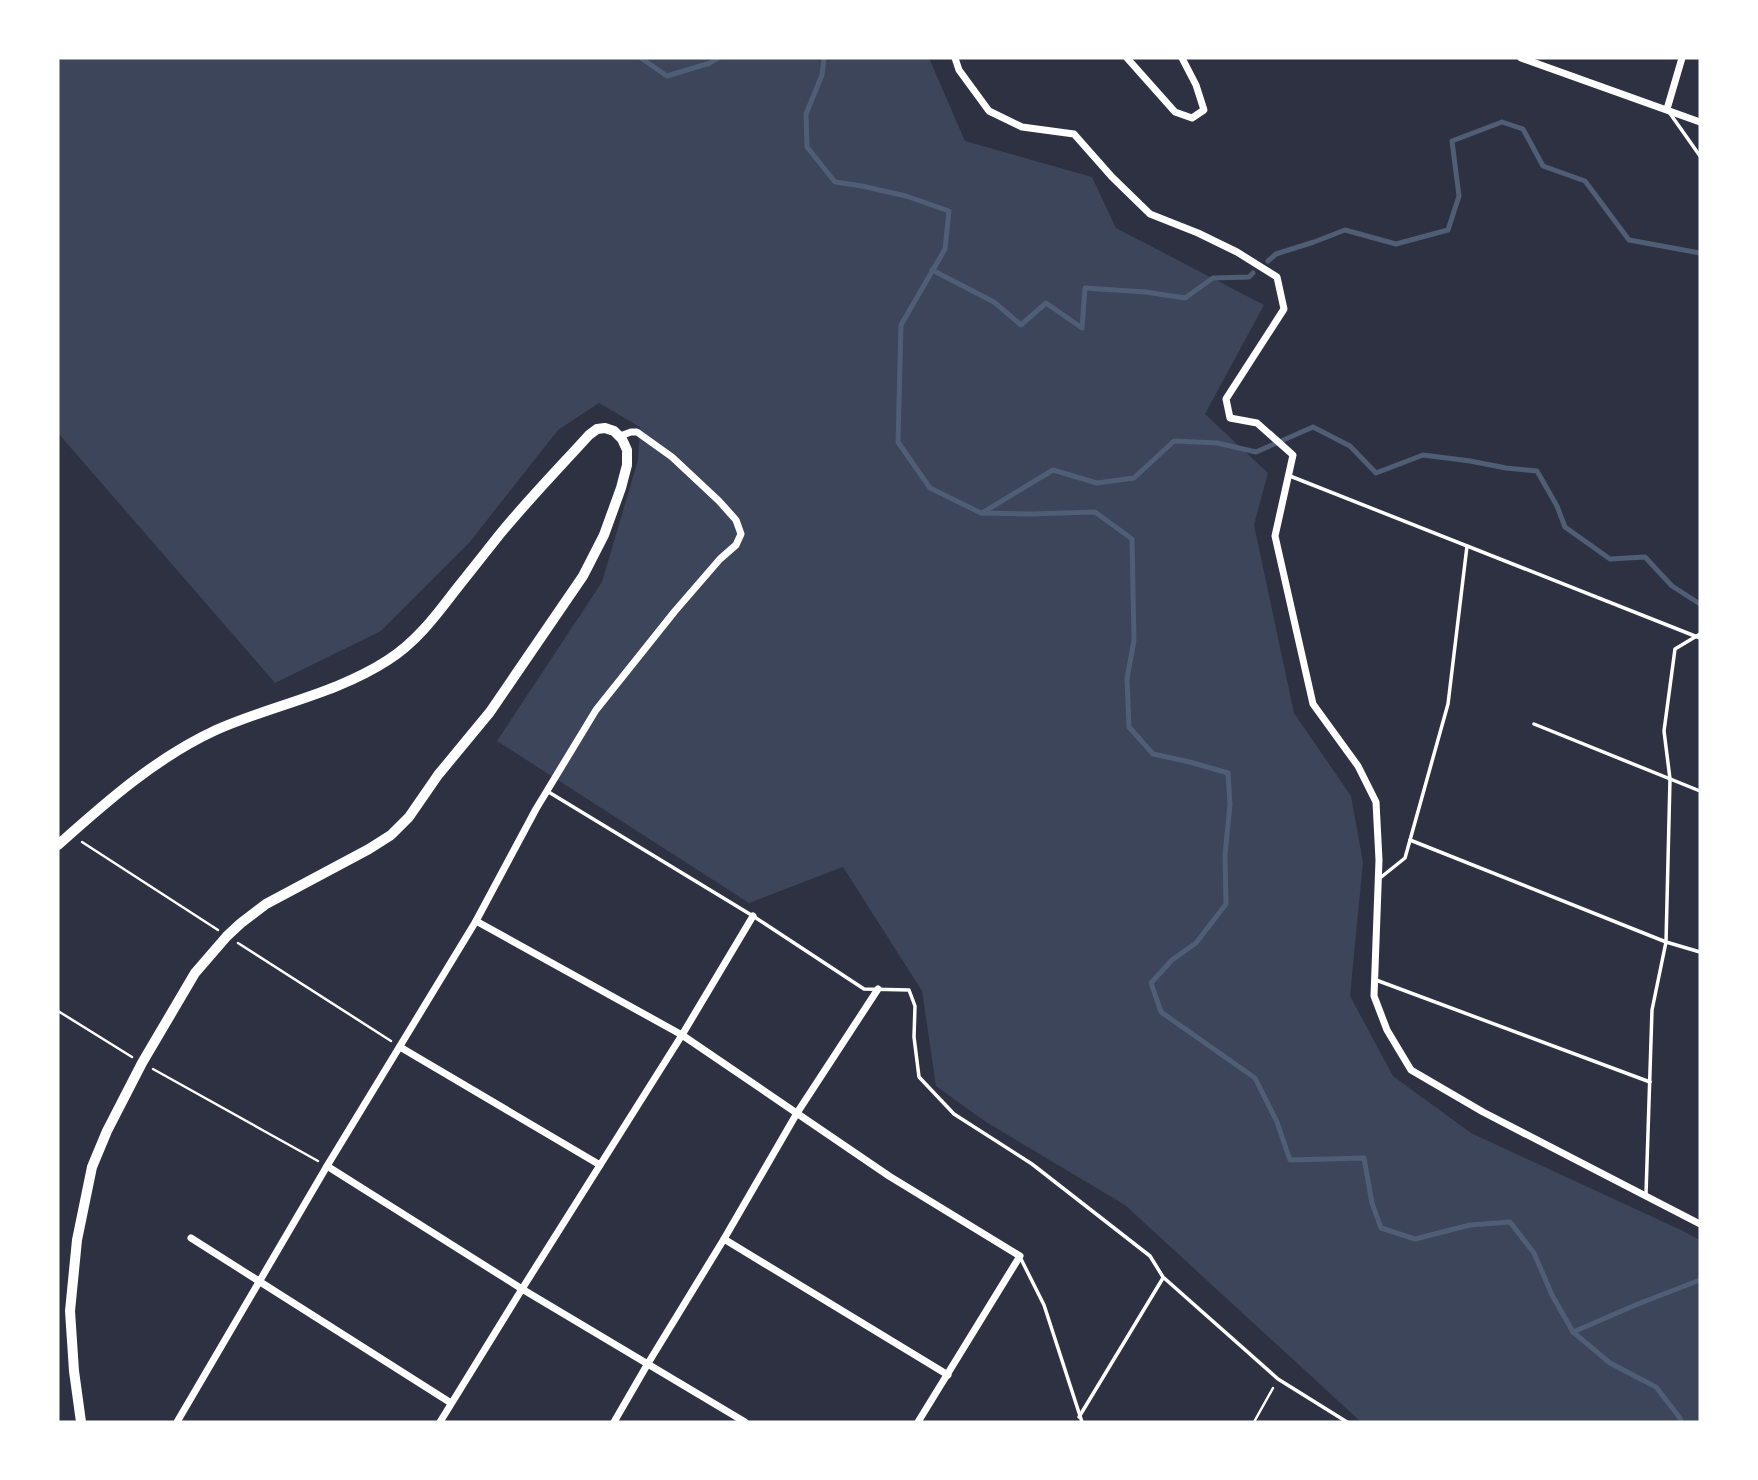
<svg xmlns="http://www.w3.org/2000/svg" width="1758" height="1480" viewBox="0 0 1758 1480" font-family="'Fira Sans Condensed',sans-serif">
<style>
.green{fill:#3c4559}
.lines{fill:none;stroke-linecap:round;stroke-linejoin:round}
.stream{stroke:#4f5d75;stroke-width:5}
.path{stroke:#fff;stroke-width:2.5}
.service{stroke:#fff;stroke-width:3.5}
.minor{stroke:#fff;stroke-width:7}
.tertiary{stroke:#fff;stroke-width:10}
</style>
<rect width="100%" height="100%" fill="#2d3142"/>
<!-- green -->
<path class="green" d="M 58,58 L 929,58 L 965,141 L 1092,177 L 1116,228 L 1264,305 L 1205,414 L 1268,473 L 1254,525 L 1294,713 L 1351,796 L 1363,862 L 1350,996 L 1393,1076 L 1471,1133 L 1681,1230 L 1700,1240 L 1700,1422 L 1361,1422 L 1125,1205 L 986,1122 L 936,1086 L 922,991 L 843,867 L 749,903 L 497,741 L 602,582 L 638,460 L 640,427 L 599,403 L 558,430 L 469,543 L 381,631 L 275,683 L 58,433 Z"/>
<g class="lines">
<!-- stream -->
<g class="stream">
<path d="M 641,58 L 667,76 L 710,63 L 718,58"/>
<path d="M 824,58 L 822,75 L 806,114 L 807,147 L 835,182 L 862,186 L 906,196 L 949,211 L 945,249 L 901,325 L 898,442 L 930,488 L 981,513 L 1031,514 L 1095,512 L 1132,539 L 1134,640 L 1127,679 L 1129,727 L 1153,754 L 1190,762 L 1228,773 L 1230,804 L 1225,855 L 1226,904 L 1196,943 L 1172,960 L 1151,983 L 1161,1012 L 1255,1078 L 1277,1122 L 1290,1160 L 1364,1158 L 1372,1203 L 1381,1228 L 1415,1239 L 1470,1225 L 1510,1222 L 1534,1253 L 1552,1295 L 1573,1332 L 1610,1363 L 1656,1387 L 1680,1418 L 1681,1422"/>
<path d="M 1268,261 L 1276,254 L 1314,242 L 1345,230 L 1396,244 L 1448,230 L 1459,196 L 1452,141 L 1502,122 L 1523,129 L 1543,166 L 1585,181 L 1629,240 L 1700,253"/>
<path d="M 932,270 L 994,302 L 1021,325 L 1046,303 L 1082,328 L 1085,288 L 1146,292 L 1185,298 L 1213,278 L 1249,277 L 1253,273"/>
<path d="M 982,513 L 1053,470 L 1097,483 L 1134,478 L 1174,441 L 1217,443 L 1256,452 L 1313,427 L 1350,446 L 1376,473 L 1423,455 L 1470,461 L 1506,468 L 1537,471 L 1557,506 L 1565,527 L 1610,559 L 1645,557 L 1672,586 L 1700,604"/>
<path d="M 1573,1332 L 1638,1304 L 1700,1280"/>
</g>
<!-- path -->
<g class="path">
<path d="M 82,842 L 218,930"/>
<path d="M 238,943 L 391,1041"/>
<path d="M 58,1011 L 132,1057"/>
<path d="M 153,1069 L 318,1161"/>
<path d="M 1254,1422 L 1273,1388"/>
</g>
<!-- service -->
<g class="service">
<path d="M 1669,112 L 1700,156"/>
<path d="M 1290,476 L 1700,638"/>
<path d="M 1534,724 L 1700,791"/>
<path d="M 547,791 L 753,916 L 864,989 L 909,990 L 915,1006 L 914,1037 L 919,1077 L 954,1114 L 1032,1164 L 1150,1256 L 1163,1277 L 1278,1379 L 1347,1422"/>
<path d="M 1410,840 L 1666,942 L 1700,952"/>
<path d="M 1380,878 L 1405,858 L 1448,704 L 1467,546"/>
<path d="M 1376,980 L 1650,1082"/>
<path d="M 1646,1194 L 1652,1010 L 1666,942 L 1670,779 L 1664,731 L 1675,649 L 1700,634"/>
<path d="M 1020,1257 L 1044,1305 L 1082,1422"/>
<path d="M 1079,1417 L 1163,1278"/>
</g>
<!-- minor -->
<g class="minor">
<path d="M 955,58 L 959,70 L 989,111 L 1022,127 L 1074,134 L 1112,177 L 1150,214 L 1198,233 L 1237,252 L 1277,277 L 1284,309 L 1226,399 L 1230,418 L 1257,423 L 1293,455 L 1275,536 L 1313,704 L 1358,766 L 1376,802 L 1379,860 L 1374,996 L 1387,1030 L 1411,1070 L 1483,1112 L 1700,1224"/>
<path d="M 1127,58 L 1175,112 L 1192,118 L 1204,110 L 1196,85 L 1182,58"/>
<path d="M 1521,58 L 1700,122"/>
<path d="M 1667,109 L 1682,58"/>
<path d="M 476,921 L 682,1035 L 889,1176 L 1020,1256 L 918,1422"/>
<path d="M 400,1047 L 600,1165"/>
<path d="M 327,1166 L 522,1289 L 745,1422"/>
<path d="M 191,1238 L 451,1403"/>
<path d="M 724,1239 L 948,1375"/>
<path d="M 177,1422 L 327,1166 L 476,921 L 536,809 L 596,710 L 675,611 L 720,559 L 736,545 L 741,534 L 736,520 L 719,501 L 672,457 L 637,432 L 631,432 L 620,436"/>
<path d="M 440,1422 L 522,1289 L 682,1035 L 753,916"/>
<path d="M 614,1422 L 647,1365 L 724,1239 L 797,1113 L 878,989"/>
</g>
<!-- tertiary -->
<path class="tertiary" d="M 58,845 C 106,802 157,757 216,730 C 272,705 336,694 388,660 C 415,643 435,617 454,592 C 469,573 485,553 500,534 C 528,500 559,468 589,435 L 597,429 L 605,428 L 614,431 L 622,439 L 627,450 L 627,465 L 621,488 L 604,535 L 583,576 L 490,712 L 438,775 L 409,817 L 391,835 L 369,849 L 266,904 L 241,923 L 227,936 L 195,973 L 142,1063 L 107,1131 L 92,1167 L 77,1240 L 70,1311 L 74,1371 L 81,1422"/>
</g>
<!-- border -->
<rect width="1758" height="1480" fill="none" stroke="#ffffff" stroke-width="119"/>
</svg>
